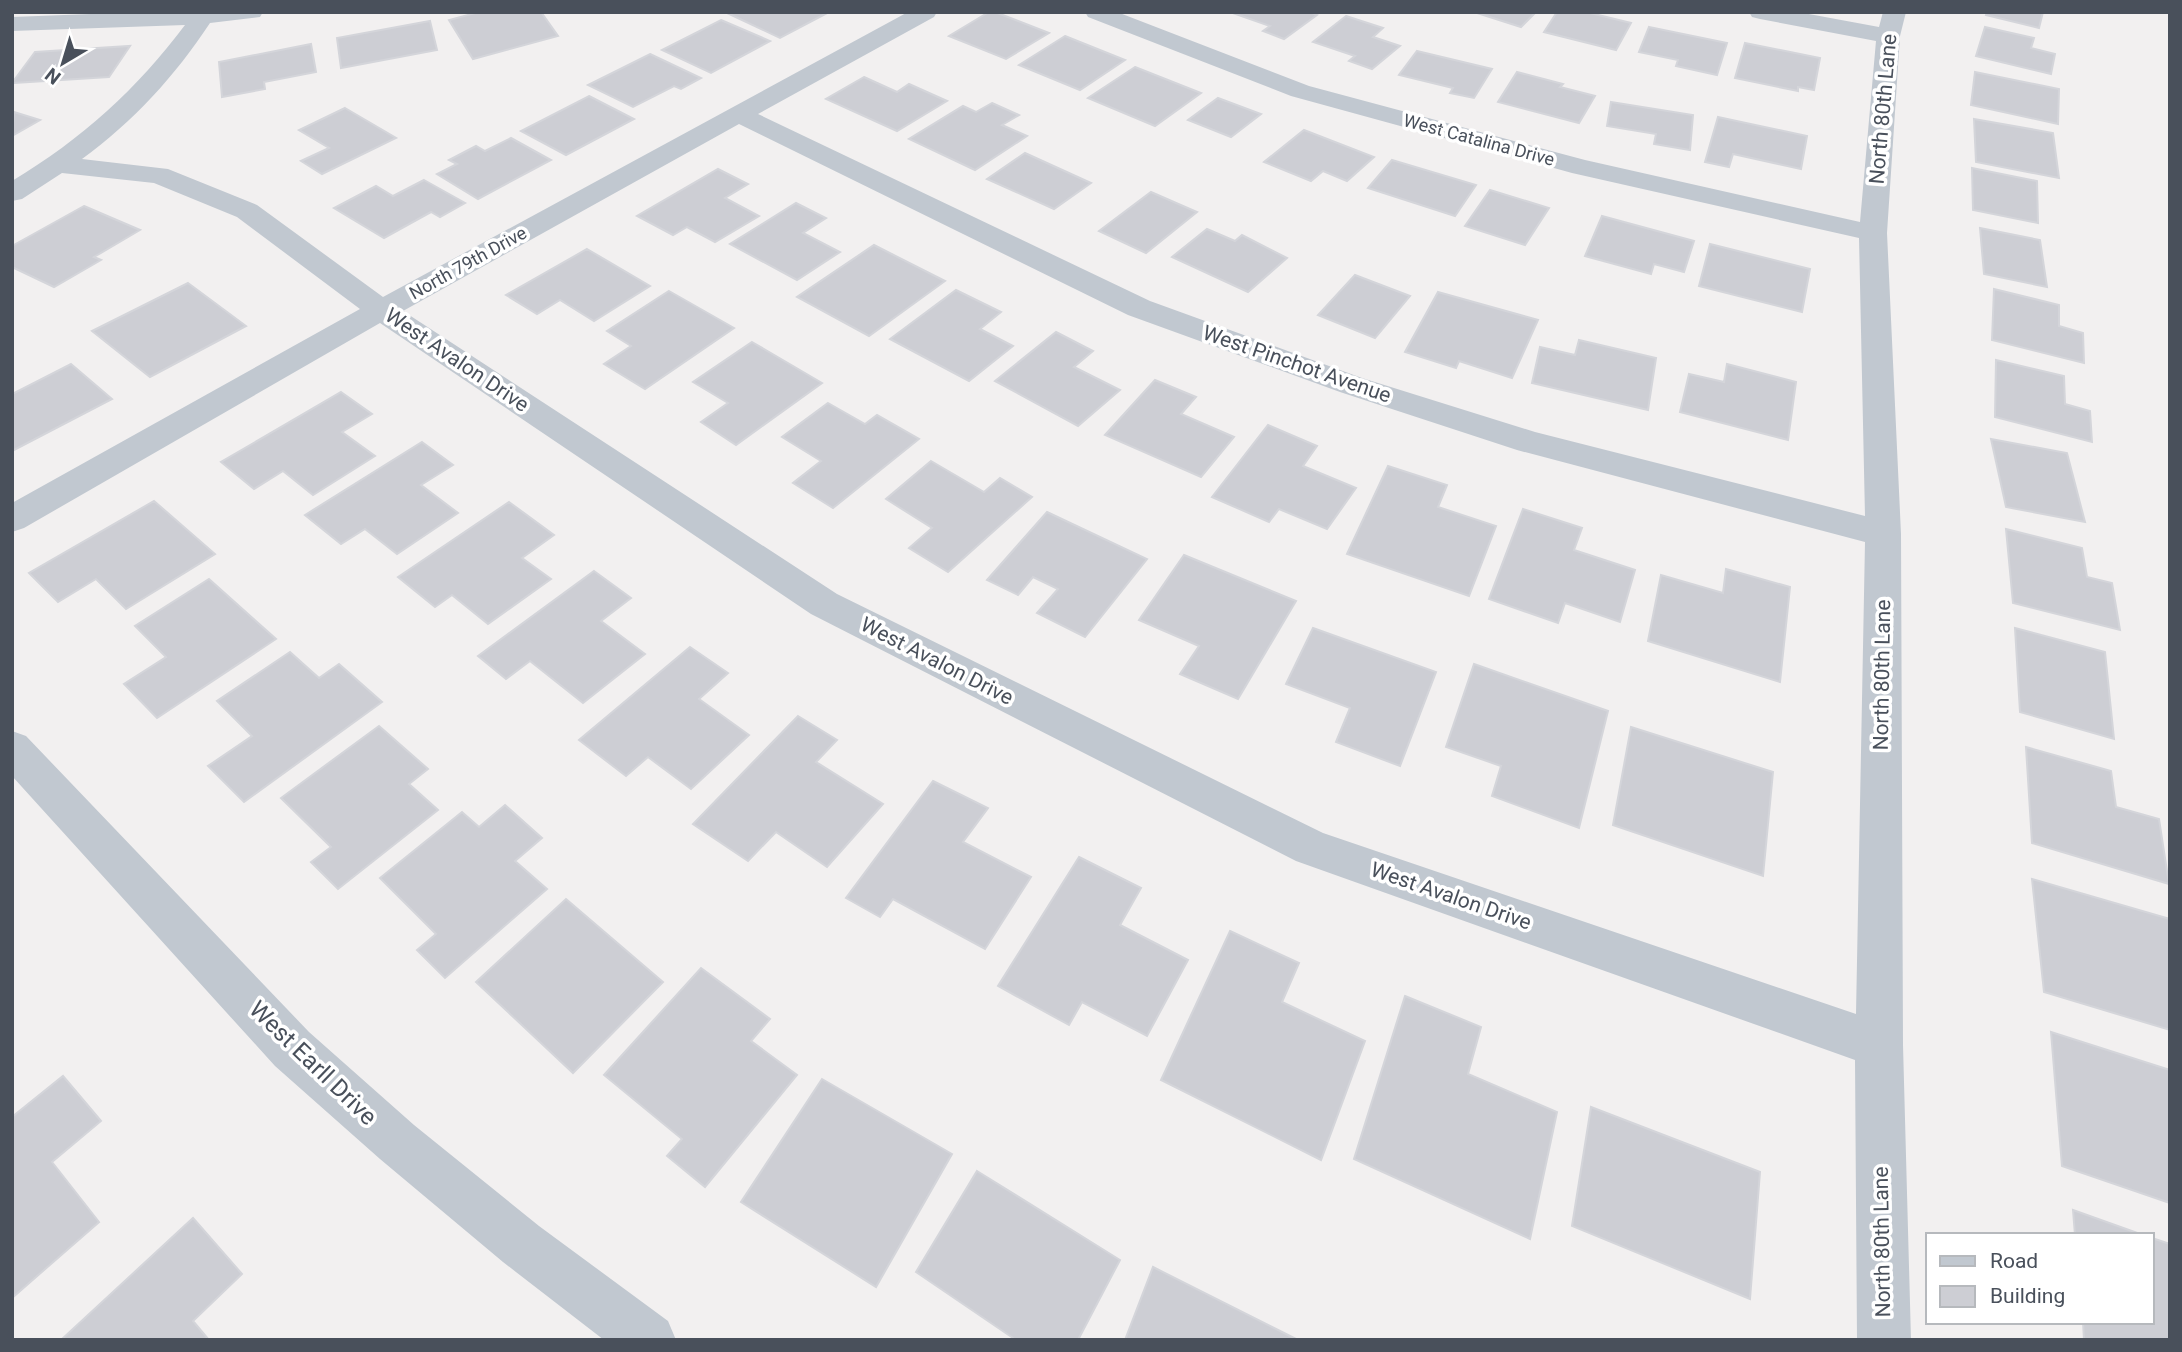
<svg xmlns="http://www.w3.org/2000/svg" width="2182" height="1352" viewBox="0 0 2182 1352" font-family="Roboto,sans-serif">
<style>
.building{fill:#cdced4;stroke:#d4d5da;stroke-width:2}
.lines{fill:none;stroke-linecap:round;stroke-linejoin:round}
.street{fill:#c1c8d0;fill-rule:evenodd}
.labels{text-anchor:middle;stroke-width:7;stroke-linejoin:round;paint-order:stroke}
.far-street-label{font-size:18px;fill:#49505b;stroke:#fff}
.street-label{font-size:21px;fill:#49505b;stroke:#fff}
.near-street-label{font-size:24px;fill:#49505b;stroke:#fff}
</style>
<rect width="100%" height="100%" fill="#f2f0f0"/>
<!-- building -->
<g class="building">
<path d="M 479,12 L 541,12 L 558,36 L 473,59 L 449,20 Z"/>
<path d="M 725,12 L 829,12 L 780,38 Z"/>
<path d="M 989,12 L 995,12 L 1049,33 L 1006,59 L 949,36 Z"/>
<path d="M 1230,12 L 1310,12 L 1317,15 L 1284,39 L 1263,31 L 1270,26 Z"/>
<path d="M 1474,12 L 1536,12 L 1521,27 Z"/>
<path d="M 1557,12 L 1586,12 L 1631,23 L 1616,50 L 1544,32 Z"/>
<path d="M 1987,12 L 2043,12 L 2039,28 L 1986,15 Z"/>
<path d="M 1346,16 L 1383,28 L 1373,37 L 1400,46 L 1372,69 L 1349,61 L 1355,56 L 1313,42 Z"/>
<path d="M 721,20 L 770,41 L 711,73 L 662,50 Z"/>
<path d="M 430,21 L 437,50 L 341,68 L 337,38 Z"/>
<path d="M 1649,27 L 1727,43 L 1717,75 L 1676,66 L 1678,60 L 1639,52 Z"/>
<path d="M 1985,27 L 2034,38 L 2031,48 L 2055,54 L 2051,74 L 1976,56 Z"/>
<path d="M 1065,36 L 1125,60 L 1080,90 L 1019,65 Z"/>
<path d="M 1745,43 L 1820,58 L 1814,90 L 1798,87 L 1798,91 L 1735,78 Z"/>
<path d="M 311,44 L 316,72 L 264,82 L 265,89 L 222,97 L 219,62 Z"/>
<path d="M 130,46 L 109,77 L 12,83 L 35,52 Z"/>
<path d="M 1417,51 L 1492,69 L 1474,98 L 1450,93 L 1453,88 L 1399,75 Z"/>
<path d="M 650,54 L 701,78 L 681,89 L 674,86 L 633,107 L 588,85 Z"/>
<path d="M 1135,67 L 1201,93 L 1155,126 L 1088,98 Z"/>
<path d="M 1517,72 L 1563,84 L 1560,87 L 1595,96 L 1579,123 L 1498,102 Z"/>
<path d="M 1975,72 L 2059,89 L 2058,124 L 1971,105 Z"/>
<path d="M 864,77 L 897,92 L 909,84 L 947,101 L 897,131 L 826,99 Z"/>
<path d="M 589,96 L 634,119 L 566,155 L 521,131 Z"/>
<path d="M 1218,98 L 1261,114 L 1231,137 L 1188,120 Z"/>
<path d="M 1611,102 L 1693,115 L 1690,150 L 1654,144 L 1656,134 L 1607,126 Z"/>
<path d="M 992,103 L 1019,115 L 1002,125 L 1027,136 L 975,170 L 909,139 L 963,106 L 976,112 Z"/>
<path d="M 345,108 L 396,138 L 322,174 L 301,161 L 329,148 L 299,130 Z"/>
<path d="M 14,112 L 40,120 L 12,136 Z"/>
<path d="M 1718,117 L 1807,136 L 1801,169 L 1733,154 L 1729,167 L 1705,162 Z"/>
<path d="M 1974,119 L 2053,133 L 2059,178 L 1976,162 Z"/>
<path d="M 1304,130 L 1374,157 L 1347,181 L 1323,171 L 1311,181 L 1264,162 Z"/>
<path d="M 511,138 L 551,160 L 478,199 L 437,174 L 457,164 L 449,160 L 476,146 L 485,151 Z"/>
<path d="M 1025,153 L 1091,183 L 1054,209 L 987,179 Z"/>
<path d="M 1392,160 L 1476,185 L 1455,216 L 1368,188 Z"/>
<path d="M 1972,168 L 2037,181 L 2038,223 L 1973,210 Z"/>
<path d="M 718,169 L 748,184 L 725,198 L 759,216 L 715,242 L 687,227 L 673,235 L 637,216 Z"/>
<path d="M 424,180 L 465,203 L 440,217 L 431,212 L 384,238 L 334,208 L 376,186 L 393,196 Z"/>
<path d="M 1490,190 L 1549,208 L 1525,245 L 1465,226 Z"/>
<path d="M 1151,192 L 1197,212 L 1146,253 L 1099,231 Z"/>
<path d="M 796,203 L 826,218 L 803,233 L 840,252 L 797,280 L 730,244 Z"/>
<path d="M 84,206 L 140,230 L 94,257 L 101,260 L 54,287 L 12,267 L 12,246 Z"/>
<path d="M 1602,216 L 1694,241 L 1684,272 L 1654,264 L 1651,274 L 1585,256 Z"/>
<path d="M 1980,228 L 2040,240 L 2047,287 L 1984,274 Z"/>
<path d="M 1207,229 L 1235,241 L 1242,235 L 1287,258 L 1248,292 L 1172,257 Z"/>
<path d="M 1710,244 L 1810,269 L 1802,312 L 1699,286 Z"/>
<path d="M 874,245 L 945,281 L 869,336 L 797,297 Z"/>
<path d="M 587,249 L 650,286 L 594,321 L 560,300 L 537,314 L 506,295 Z"/>
<path d="M 1355,275 L 1410,296 L 1375,338 L 1318,315 Z"/>
<path d="M 188,283 L 246,326 L 150,377 L 92,331 Z"/>
<path d="M 1994,289 L 2059,305 L 2059,326 L 2083,333 L 2084,363 L 1992,340 Z"/>
<path d="M 956,290 L 1001,312 L 980,329 L 1013,346 L 969,381 L 890,339 Z"/>
<path d="M 669,291 L 734,328 L 645,389 L 604,364 L 631,346 L 607,331 Z"/>
<path d="M 1438,292 L 1538,320 L 1512,378 L 1459,361 L 1456,368 L 1405,352 Z"/>
<path d="M 1056,332 L 1093,351 L 1074,367 L 1120,390 L 1078,426 L 995,381 Z"/>
<path d="M 1579,340 L 1656,358 L 1648,410 L 1532,383 L 1540,347 L 1575,355 Z"/>
<path d="M 752,342 L 822,383 L 736,445 L 701,422 L 728,403 L 693,382 Z"/>
<path d="M 1996,360 L 2064,376 L 2065,404 L 2090,411 L 2092,442 L 1995,417 Z"/>
<path d="M 71,364 L 112,399 L 12,451 L 12,394 Z"/>
<path d="M 1727,364 L 1796,382 L 1788,440 L 1680,412 L 1689,374 L 1724,382 Z"/>
<path d="M 1155,380 L 1196,397 L 1181,414 L 1234,437 L 1201,477 L 1105,435 Z"/>
<path d="M 341,392 L 372,414 L 342,432 L 375,456 L 313,495 L 283,471 L 254,489 L 221,462 Z"/>
<path d="M 828,403 L 865,424 L 877,415 L 919,439 L 833,508 L 793,483 L 821,461 L 782,437 Z"/>
<path d="M 1268,425 L 1317,446 L 1303,466 L 1356,488 L 1327,529 L 1279,509 L 1269,522 L 1212,497 Z"/>
<path d="M 1991,439 L 2067,453 L 2085,522 L 2006,507 Z"/>
<path d="M 422,442 L 453,465 L 421,485 L 458,513 L 397,554 L 365,529 L 341,544 L 305,515 Z"/>
<path d="M 931,461 L 984,492 L 1000,478 L 1032,497 L 948,572 L 909,548 L 932,528 L 886,499 Z"/>
<path d="M 1388,466 L 1447,485 L 1438,507 L 1496,526 L 1469,596 L 1347,554 Z"/>
<path d="M 154,501 L 215,554 L 126,609 L 96,579 L 58,602 L 29,573 Z"/>
<path d="M 509,502 L 554,535 L 522,558 L 551,579 L 488,624 L 452,595 L 435,607 L 398,577 Z"/>
<path d="M 1523,509 L 1582,528 L 1574,550 L 1635,570 L 1620,622 L 1565,603 L 1558,623 L 1489,599 Z"/>
<path d="M 1047,512 L 1147,559 L 1085,637 L 1037,613 L 1058,589 L 1033,577 L 1018,595 L 987,580 Z"/>
<path d="M 2006,529 L 2082,548 L 2087,577 L 2112,583 L 2120,630 L 2013,603 Z"/>
<path d="M 1184,555 L 1296,601 L 1238,699 L 1180,674 L 1199,646 L 1139,620 Z"/>
<path d="M 1726,569 L 1790,587 L 1780,682 L 1648,641 L 1661,575 L 1723,593 Z"/>
<path d="M 594,571 L 631,598 L 601,621 L 645,654 L 583,703 L 530,661 L 506,679 L 478,656 Z"/>
<path d="M 209,579 L 276,639 L 157,718 L 124,684 L 166,657 L 135,626 Z"/>
<path d="M 1313,628 L 1436,672 L 1400,766 L 1336,742 L 1350,708 L 1286,684 Z"/>
<path d="M 2015,628 L 2105,652 L 2114,739 L 2020,712 Z"/>
<path d="M 690,647 L 728,673 L 699,699 L 749,735 L 691,789 L 648,757 L 626,776 L 579,740 Z"/>
<path d="M 290,652 L 319,678 L 339,664 L 382,702 L 244,802 L 208,766 L 252,736 L 217,701 Z"/>
<path d="M 1474,664 L 1608,711 L 1579,828 L 1492,796 L 1501,766 L 1446,747 Z"/>
<path d="M 798,716 L 837,740 L 816,762 L 883,804 L 827,867 L 776,832 L 748,861 L 693,824 Z"/>
<path d="M 379,726 L 428,769 L 409,784 L 438,810 L 338,889 L 311,862 L 331,847 L 281,798 Z"/>
<path d="M 1631,727 L 1773,772 L 1763,876 L 1613,825 Z"/>
<path d="M 2026,747 L 2111,771 L 2116,807 L 2159,819 L 2169,884 L 2032,843 Z"/>
<path d="M 933,781 L 988,808 L 963,842 L 1031,877 L 985,949 L 893,899 L 880,917 L 846,898 Z"/>
<path d="M 505,805 L 542,838 L 515,861 L 547,889 L 445,978 L 417,950 L 436,934 L 380,878 L 462,812 L 479,827 Z"/>
<path d="M 1079,857 L 1141,888 L 1120,925 L 1188,960 L 1147,1036 L 1082,1002 L 1069,1025 L 998,986 Z"/>
<path d="M 2032,879 L 2170,919 L 2170,1030 L 2044,992 Z"/>
<path d="M 566,899 L 663,982 L 573,1073 L 476,982 Z"/>
<path d="M 1230,931 L 1299,963 L 1282,1002 L 1365,1041 L 1321,1160 L 1161,1080 Z"/>
<path d="M 701,968 L 770,1019 L 751,1041 L 797,1075 L 705,1187 L 667,1156 L 682,1139 L 604,1075 Z"/>
<path d="M 1405,996 L 1481,1027 L 1468,1074 L 1557,1112 L 1530,1239 L 1354,1159 Z"/>
<path d="M 2051,1032 L 2170,1070 L 2170,1203 L 2062,1166 Z"/>
<path d="M 63,1076 L 101,1121 L 52,1162 L 99,1222 L 12,1298 L 12,1117 Z"/>
<path d="M 822,1079 L 952,1154 L 876,1287 L 741,1202 Z"/>
<path d="M 1591,1107 L 1760,1172 L 1750,1299 L 1572,1226 Z"/>
<path d="M 977,1171 L 1120,1260 L 1078,1340 L 1012,1340 L 1013,1338 L 916,1272 Z"/>
<path d="M 2073,1210 L 2143,1235 L 2075,1235 Z"/>
<path d="M 193,1218 L 242,1274 L 193,1321 L 209,1340 L 61,1340 Z"/>
<path d="M 2152,1238 L 2170,1244 L 2170,1340 L 2084,1340 L 2083,1322 L 2152,1322 Z"/>
<path d="M 1153,1267 L 1298,1340 L 1125,1340 Z"/>
</g>
<g class="lines">
<!-- street -->
<g class="street">
<path d="M 143,12 L 263,12 L 260,17 L 210,23 C 175,76 133,122 82,159 L 168,169 L 257,205 L 383,297 L 908,12 L 937,12 L 934,17 L 758,114 L 1150,301 L 1362,378 L 1535,432 L 1865,516 L 1859,238 L 1572,173 L 1291,96 L 1088,17 L 1085,12 L 1117,12 L 1309,86 L 1585,160 L 1860,222 L 1876,41 L 1760,19 L 1752,17 L 1749,12 L 1798,12 L 1879,27 L 1883,12 L 1906,12 L 1900,36 L 1887,233 L 1901,534 L 1903,1045 L 1911,1340 L 1857,1340 L 1855,1060 L 1296,861 L 811,614 L 380,323 L 24,528 L 12,532 L 12,503 L 360,309 L 237,217 L 154,183 L 62,173 L 22,199 L 12,201 L 12,181 C 82,139 137,89 185,25 L 12,31 L 12,17 ZM 739,124 L 1128,315 L 1340,392 L 1517,450 L 1865,542 L 1856,1014 L 1323,833 L 837,594 L 403,311 Z"/>
<path d="M 12,731 L 26,736 L 309,1032 L 414,1125 L 539,1226 L 668,1321 L 676,1340 L 604,1340 L 503,1262 L 380,1159 L 275,1066 L 12,776 Z"/>
</g>
</g>
<g class="labels">
<!-- far-street labels -->
<g class="far-street-label">
<text transform="translate(1479 140) rotate(15)" y="6">West Catalina Drive</text>
<text transform="translate(468 263) rotate(-29)" y="6">North 79th Drive</text>
</g>
<!-- street labels -->
<g class="street-label">
<text transform="translate(1883 109) rotate(-85)" y="7">North 80th Lane</text>
<text transform="translate(457 360) rotate(34)" y="7">West Avalon Drive</text>
<text transform="translate(1297 364) rotate(19)" y="7">West Pinchot Avenue</text>
<text transform="translate(937 661) rotate(27)" y="7">West Avalon Drive</text>
<text transform="translate(1882 675) rotate(-89)" y="7">North 80th Lane</text>
<text transform="translate(1451 896) rotate(19)" y="7">West Avalon Drive</text>
<text transform="translate(1882 1242) rotate(-91)" y="7">North 80th Lane</text>
</g>
<!-- near-street labels -->
<g class="near-street-label">
<text transform="translate(313 1063) rotate(44)" y="8">West Earll Drive</text>
</g>
</g>
<!-- border -->
<rect width="2182" height="1352" fill="none" stroke="#49505b" stroke-width="28"/>
<!-- legend -->
<rect x="1926" y="1233" width="228" height="91" fill="#ffffff" stroke="#b6b9bd" stroke-width="2"/>
<rect x="1940" y="1256" width="35" height="10" fill="#c1c8d0" stroke="#b6b9bd" stroke-width="2"/>
<text x="1990" y="1268" font-size="21" fill="#49505b">Road</text>
<rect x="1940" y="1286" width="35" height="21" fill="#cdced4" stroke="#b6b9bd" stroke-width="2"/>
<text x="1990" y="1303" font-size="21" fill="#49505b">Building</text>
<!-- north arrow -->
<g transform="translate(63 63) rotate(218)" stroke="#ffffff" stroke-width="5" paint-order="stroke">
<path d="M0-5L12 26L0 18L-12 26Z" fill="#49505b"/>
<text y="-10" font-size="19" font-weight="bold" text-anchor="middle" fill="#49505b">N</text>
</g>
</svg>
